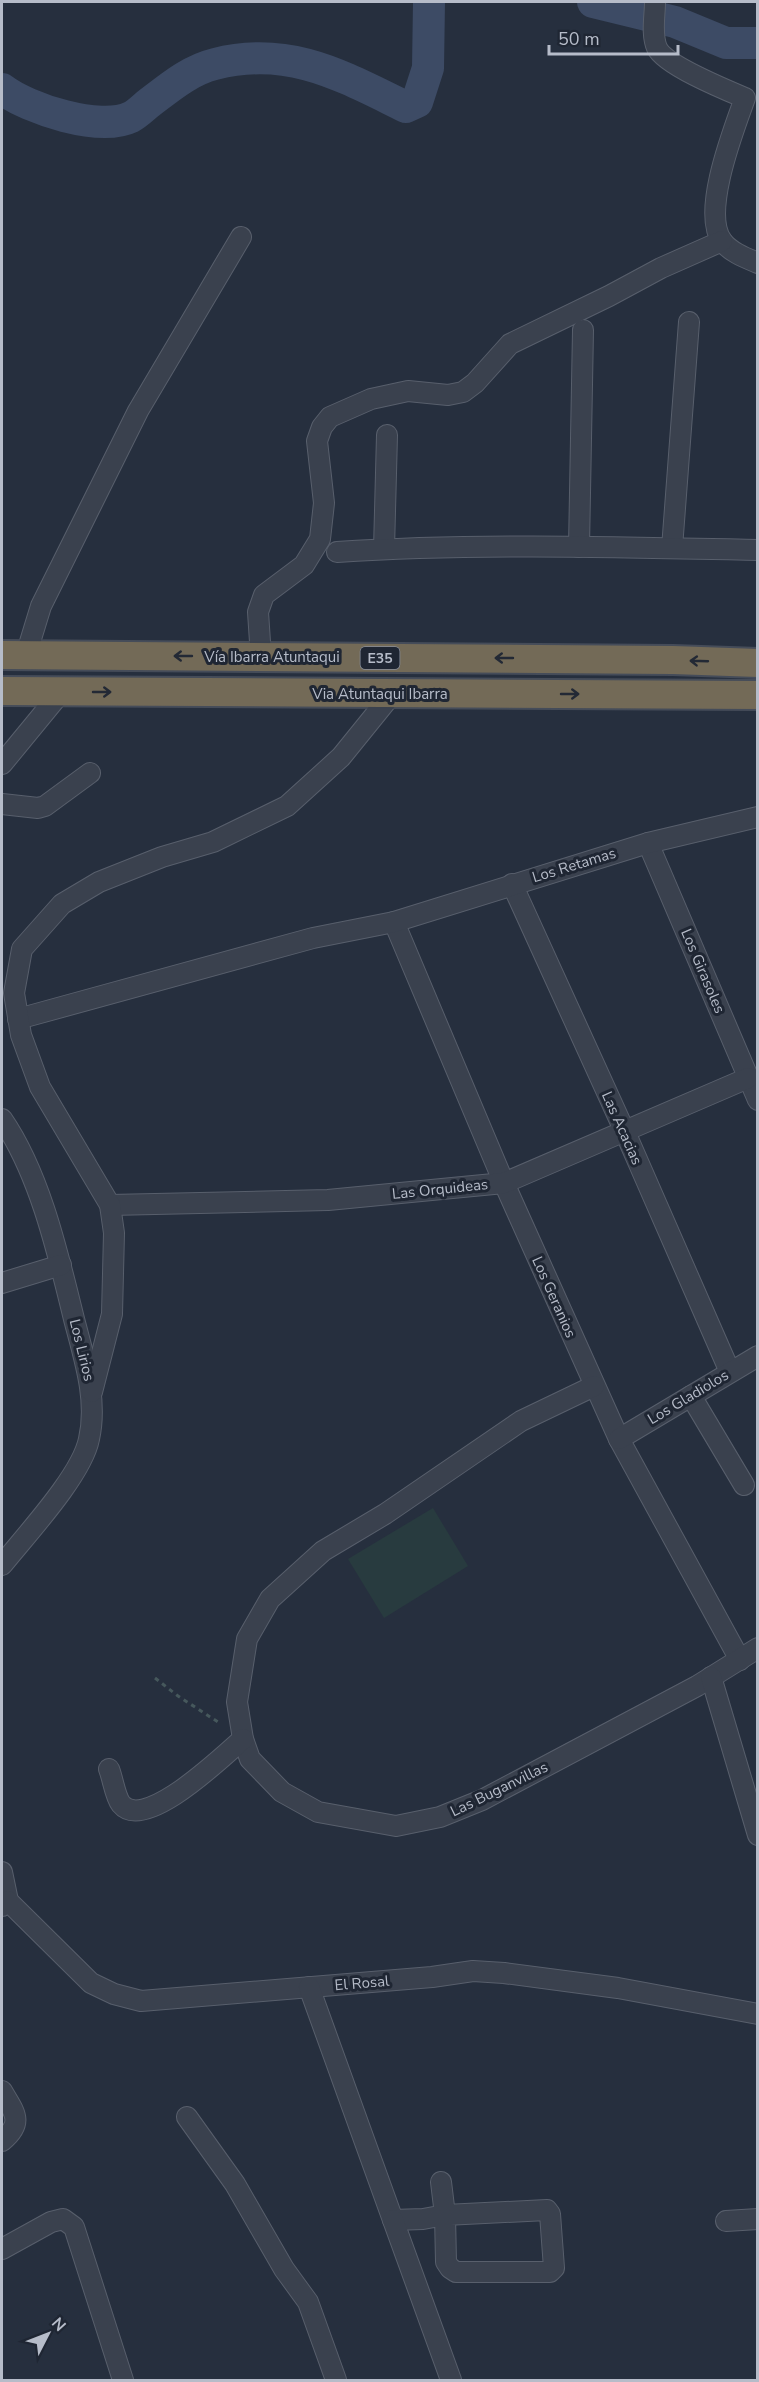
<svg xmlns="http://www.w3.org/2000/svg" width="759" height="2382" viewBox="0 0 759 2382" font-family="'Nunito Sans',sans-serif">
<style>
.green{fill:#283b3f}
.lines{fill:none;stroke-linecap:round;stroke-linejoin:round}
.river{stroke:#3d4b65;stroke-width:32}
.minor-casing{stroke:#585f6c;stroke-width:22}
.highway-casing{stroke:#454c59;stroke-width:32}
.path{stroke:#46585c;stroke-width:3;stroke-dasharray:4.5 4.5;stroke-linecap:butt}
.minor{stroke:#3a414e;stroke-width:20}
.highway{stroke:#736a57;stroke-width:28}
.oneway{stroke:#232935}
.labels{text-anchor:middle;stroke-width:6;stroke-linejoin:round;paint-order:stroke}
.shield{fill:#1f2633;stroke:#898f9c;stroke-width:1.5}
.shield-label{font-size:14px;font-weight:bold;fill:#b6bcc9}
.street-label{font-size:15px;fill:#b6bcc9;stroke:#1f2633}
</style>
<rect width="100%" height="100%" fill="#262f3e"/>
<!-- green -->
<path class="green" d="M 433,1508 L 468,1566 L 384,1618 L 348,1559 Z"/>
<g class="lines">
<!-- river -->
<g class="river">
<path d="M 593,2 L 675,22 L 726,43 L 758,43"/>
<path d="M 2,89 C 28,109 100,132 131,117 C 137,114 144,107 149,103 C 170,87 190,70 215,64 C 290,45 342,76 406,107 L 417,102 L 428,68 L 429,2"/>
</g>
<!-- minor casing -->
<g class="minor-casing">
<g id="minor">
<path d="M 655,2 C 655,16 651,34 657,48 C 665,65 726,90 745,98 C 734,129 701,212 722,241 C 730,252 746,258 758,263"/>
<path d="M 579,547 L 583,330"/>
<path d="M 672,548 L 689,322"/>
<path d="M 384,549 L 387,435"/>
<path d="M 337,552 C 477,543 618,547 758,550"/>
<path d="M 26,655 L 41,606 L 138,411 L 241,237"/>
<path d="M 261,657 L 258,612 L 264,595 L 304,565 L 320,539 L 324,503 L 317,441 L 322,427 L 330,417 L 371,399 L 408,391 L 448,395 L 463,392 L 475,383 L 510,344 L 609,296 L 661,268 L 722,241"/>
<path d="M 2,764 L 62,691"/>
<path d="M 2,804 L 38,808 L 45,806 L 90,773"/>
<path d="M 648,843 L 758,1100"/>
<path d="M 512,884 L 625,1132 L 730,1372"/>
<path d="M 394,922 L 504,1183 L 619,1439 L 740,1660"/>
<path d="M 18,1019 L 313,938 L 394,922 L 648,843 L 758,817"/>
<path d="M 2,1119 C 40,1174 58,1254 74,1319 C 84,1358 98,1399 89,1439 C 82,1475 26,1535 2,1565"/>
<path d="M 110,1205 L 328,1200 L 504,1183 L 748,1078"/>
<path d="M 2,1283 L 61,1265"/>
<path d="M 594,1386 L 521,1421 L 385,1514 L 323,1551 L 270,1599 L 247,1639 L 237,1702 L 243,1739 L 250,1759 L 282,1792 L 318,1812 L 396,1826 L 440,1817 L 482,1800 L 697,1686 L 758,1648"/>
<path d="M 92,1392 L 112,1314 L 114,1233 L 110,1205 L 40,1087 L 21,1035 L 14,993 L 22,949 L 62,904 L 99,882 L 162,857 L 213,842 L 287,806 L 341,757 L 392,694"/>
<path d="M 691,1396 L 744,1485"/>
<path d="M 619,1439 L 758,1356"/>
<path d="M 711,1677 L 758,1835"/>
<path d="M 109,1769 C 113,1779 115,1796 121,1804 C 145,1833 224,1755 243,1739"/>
<path d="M 2,1872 L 8,1901"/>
<path d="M 2,1906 L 8,1901 L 91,1983 L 114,1994 L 141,2001 L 432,1977 L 473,1971 L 504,1973 L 618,1988 L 758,2014"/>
<path d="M 309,1987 L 393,2220 L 423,2219 L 445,2215 L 547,2210 L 550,2214 L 554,2268 L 550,2272 L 456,2272 L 450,2268 L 446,2262 L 445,2215 L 441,2182"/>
<path d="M 2,2091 C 14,2112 25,2122 2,2141"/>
<path d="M 187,2117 L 235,2184 L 284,2269 L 308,2302 L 336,2380"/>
<path d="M 393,2220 L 451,2380"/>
<path d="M 726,2221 L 758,2219"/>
<path d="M 2,2249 L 51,2222 L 63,2219 L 74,2227 L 123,2380"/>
</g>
</g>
<!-- highway casing -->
<g class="highway-casing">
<g id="highway">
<path d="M 2,655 L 673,660 L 758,663"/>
<path d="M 2,691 L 758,695"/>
</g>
</g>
<!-- path -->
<path class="path" d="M 155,1678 L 178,1696 L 221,1724"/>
<!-- minor -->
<use href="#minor" class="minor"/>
<!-- highway -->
<use href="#highway" class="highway"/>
</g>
<!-- one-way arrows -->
<defs><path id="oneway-shaft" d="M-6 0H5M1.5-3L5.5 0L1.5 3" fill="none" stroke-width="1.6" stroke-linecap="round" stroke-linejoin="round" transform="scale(1.5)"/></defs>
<g class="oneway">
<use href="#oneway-shaft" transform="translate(183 656) rotate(-180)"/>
<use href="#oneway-shaft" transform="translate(504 658) rotate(-180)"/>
<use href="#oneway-shaft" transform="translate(699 661) rotate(-178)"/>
<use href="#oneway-shaft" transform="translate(102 692)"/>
<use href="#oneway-shaft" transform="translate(570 694)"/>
</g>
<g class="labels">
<!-- shield labels -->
<rect class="shield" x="360.5" y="647" width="39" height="22" rx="4.5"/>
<g class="shield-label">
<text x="380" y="663">E35</text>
</g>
<!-- street labels -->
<g class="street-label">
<text x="272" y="662">Vía Ibarra Atuntaqui</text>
<text x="380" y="699">Via Atuntaqui Ibarra</text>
<text transform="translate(574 865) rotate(-17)" y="5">Los Retamas</text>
<text transform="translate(703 971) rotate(67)" y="5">Los Girasoles</text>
<text transform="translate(622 1128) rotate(66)" y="5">Las Acacias</text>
<text transform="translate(440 1189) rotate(-6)" y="5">Las Orquideas</text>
<text transform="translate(554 1297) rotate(66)" y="5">Los Geranios</text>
<text transform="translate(82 1350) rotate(76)" y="5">Los Lirios</text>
<text transform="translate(688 1397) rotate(-31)" y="5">Los Gladiolos</text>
<text transform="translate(499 1789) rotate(-26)" y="5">Las Buganvillas</text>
<text transform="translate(362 1983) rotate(-5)" y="5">El Rosal</text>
</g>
</g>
<!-- border -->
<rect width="759" height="2382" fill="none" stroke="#b6bcc9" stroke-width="6"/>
<!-- north arrow -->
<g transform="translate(48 2334) rotate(48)" stroke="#1f2633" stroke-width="4.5" paint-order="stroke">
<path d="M0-4.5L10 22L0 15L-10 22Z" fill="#b6bcc9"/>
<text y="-9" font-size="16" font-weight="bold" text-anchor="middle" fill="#b6bcc9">N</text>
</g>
<!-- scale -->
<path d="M549 45v9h129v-9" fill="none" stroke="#b6bcc9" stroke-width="3"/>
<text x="558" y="45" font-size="18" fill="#b6bcc9" stroke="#1f2633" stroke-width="4.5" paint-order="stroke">50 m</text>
</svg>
